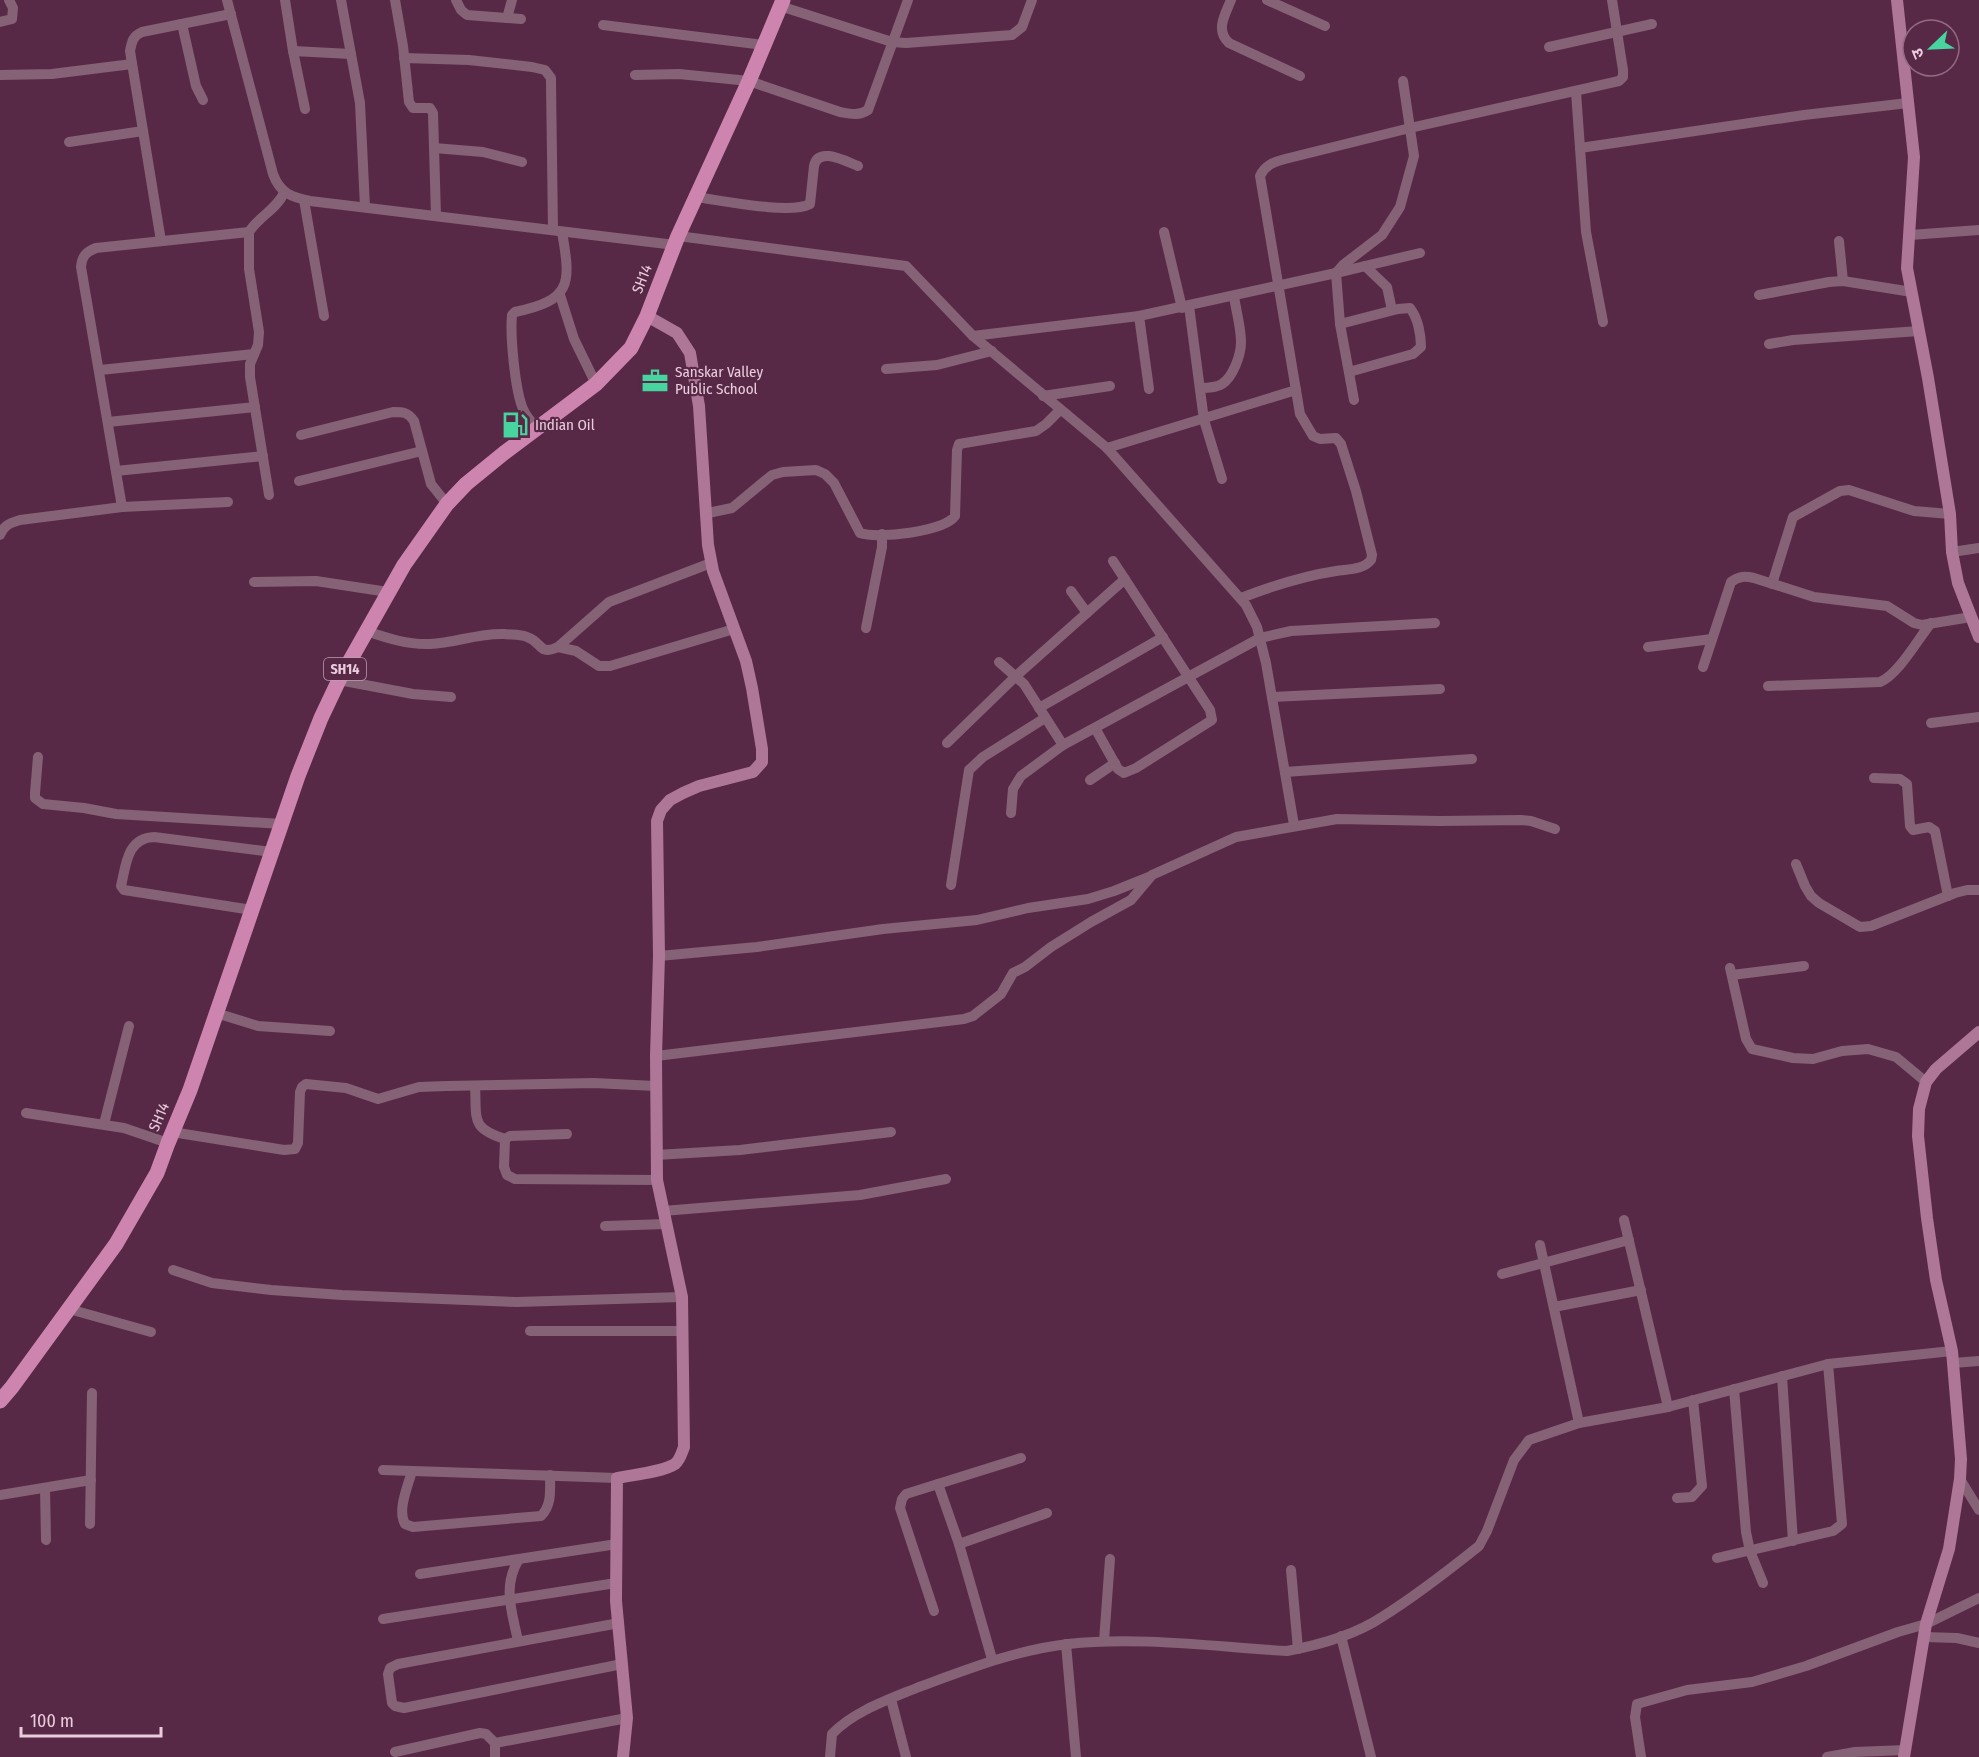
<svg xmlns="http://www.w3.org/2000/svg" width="1979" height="1757" viewBox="0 0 1979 1757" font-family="'Fira Sans Condensed','Noto Sans Devanagari',sans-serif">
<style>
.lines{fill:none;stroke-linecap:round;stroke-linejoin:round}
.street{stroke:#866276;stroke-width:10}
.secondary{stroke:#ae7697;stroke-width:12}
.primary{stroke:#cd85b0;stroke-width:15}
.labels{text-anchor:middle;stroke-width:4.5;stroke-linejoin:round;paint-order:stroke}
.shield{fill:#572946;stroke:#be9cb0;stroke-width:1.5}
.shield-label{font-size:14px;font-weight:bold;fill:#eacddd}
.street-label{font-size:15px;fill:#eacddd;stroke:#572946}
.poi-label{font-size:15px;fill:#eacddd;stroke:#572946;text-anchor:start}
</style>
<rect width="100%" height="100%" fill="#572946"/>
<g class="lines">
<!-- street -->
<g class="street">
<path d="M 227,0 L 273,174 C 280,193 291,197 310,201 L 675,245"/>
<path d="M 285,0 L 293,51 L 305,109"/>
<path d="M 341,0 L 360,103 L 365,207"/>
<path d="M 395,0 L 403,46 L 409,102 L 413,108 L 430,108 L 433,113 L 436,216"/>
<path d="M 456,0 L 461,10 L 467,15 L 521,19"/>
<path d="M 1231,0 C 1225,15 1215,30 1229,43 L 1300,76"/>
<path d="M 1267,0 L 1325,26"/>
<path d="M 780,6 L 892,42 L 906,43 L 1012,35 L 1022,27 L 1032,0"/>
<path d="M 507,18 L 512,0"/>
<path d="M 0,22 L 12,19 L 13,8 L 9,0"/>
<path d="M 182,24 L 196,86 L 203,100"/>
<path d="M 603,25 L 764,45"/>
<path d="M 1549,47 L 1652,24"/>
<path d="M 293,51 L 351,54"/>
<path d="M 404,58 L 469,60 L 532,67 L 545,70 L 551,78 L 551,83 L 553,230"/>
<path d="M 0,75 L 52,74 L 132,64"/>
<path d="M 635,75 L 679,74 L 749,81 L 840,112 C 851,114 859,116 868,110 L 908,0"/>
<path d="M 1576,92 L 1586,232 L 1603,322"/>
<path d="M 69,142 L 143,131"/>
<path d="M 434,148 L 483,152 L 522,162"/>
<path d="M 1580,148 L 1804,115 L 1908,103"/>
<path d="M 695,197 C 720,200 790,215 810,204 L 814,166 C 818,146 845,161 858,166"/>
<path d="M 304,200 L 324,316"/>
<path d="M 1164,232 L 1182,308"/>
<path d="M 1910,235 L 1979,230"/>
<path d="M 678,236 L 906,266 L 973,336 L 1107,448 L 1246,605 L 1257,627 L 1266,663 L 1294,825"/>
<path d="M 161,241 L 130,51 C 132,41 133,36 142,32 L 231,14"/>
<path d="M 1839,241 L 1843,281"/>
<path d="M 1365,266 L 1387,287 L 1392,310"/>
<path d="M 560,295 L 574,339 L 596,384"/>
<path d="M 1759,295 L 1829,282 L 1843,281 L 1912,292"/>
<path d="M 1189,306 L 1204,420 L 1222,479"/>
<path d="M 1139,316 L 1149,389"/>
<path d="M 1340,324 L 1398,309 L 1410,308 C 1418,318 1421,335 1421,347 L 1413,354 L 1349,372"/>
<path d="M 973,336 L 1139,316 L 1336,273 L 1420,253"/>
<path d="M 1769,344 L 1793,340 L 1919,331"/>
<path d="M 886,369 L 937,365 L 992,351"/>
<path d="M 100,370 L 254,354"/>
<path d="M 1200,388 C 1207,388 1216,388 1222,384 C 1233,377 1241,355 1241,342 C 1241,327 1236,311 1234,296"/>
<path d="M 1043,396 L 1110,386"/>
<path d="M 1354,400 L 1340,324 L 1336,273 L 1343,265 L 1382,235 L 1400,207 L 1414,156 L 1403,81"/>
<path d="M 108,422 L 255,407"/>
<path d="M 537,428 C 531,422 526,416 523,409 C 515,390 510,336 512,315 L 515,312 C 572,300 571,284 562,232"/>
<path d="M 301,435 L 393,412 C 403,412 408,412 414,421 L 431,484 L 447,504"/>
<path d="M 1107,448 L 1296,390"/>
<path d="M 116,471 L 263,456"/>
<path d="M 299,481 L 422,451"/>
<path d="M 269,495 L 250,377 L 250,364 L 258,345 L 259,332 L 249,269 L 249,232 C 259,216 276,210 284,193"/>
<path d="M 122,507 L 81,267 C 82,256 86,252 96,248 L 249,232"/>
<path d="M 708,513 L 732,508 L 772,475 L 783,472 L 816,470 L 825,474 L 834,483 L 860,533 C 877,539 944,532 955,516 L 957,450 L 959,444 L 1036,431 L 1046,424 L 1060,410"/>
<path d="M 0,535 C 4,525 10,523 20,520 L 122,507 L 228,502"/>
<path d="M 1952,552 L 1979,548"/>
<path d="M 254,582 L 316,581 L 388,592"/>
<path d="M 1772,584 L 1793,517 L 1840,491 L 1849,490 L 1914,511 L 1950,514"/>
<path d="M 1071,591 L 1087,613"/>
<path d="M 1241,598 C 1272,586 1303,576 1336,571 C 1348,569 1363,570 1371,560 L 1372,555 L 1356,491 L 1341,444 L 1336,438 L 1320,439 L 1313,436 L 1300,414 L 1260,176 C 1265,165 1274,162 1285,159 L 1410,128 L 1619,81 L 1623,77 L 1623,70 L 1612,0"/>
<path d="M 866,628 L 882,547 L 882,534"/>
<path d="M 366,631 C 387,638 408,645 430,644 C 456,643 477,633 504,634 C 512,635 520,634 527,637 C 543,642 538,656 558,647 L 609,602 L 711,563"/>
<path d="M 558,647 L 576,651 L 599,666 L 610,666 L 734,629"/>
<path d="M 1648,647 L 1712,639"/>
<path d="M 999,662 L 1024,684 L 1063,745"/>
<path d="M 1703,667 L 1731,582 C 1739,576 1745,576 1754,578 L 1814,597 L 1887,606 L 1914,623 L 1922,625 L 1971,617"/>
<path d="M 339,680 L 413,694 L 451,697"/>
<path d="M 1768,686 L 1880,682 C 1898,675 1918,639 1931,623"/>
<path d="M 1272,697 L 1440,689"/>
<path d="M 1039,708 L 1163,637"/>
<path d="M 1931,723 L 1979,717"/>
<path d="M 1095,728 L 1118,769 L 1124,773 L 1136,768 L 1212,720 L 1210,710 L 1113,561"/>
<path d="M 947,743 L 1016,676 L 1125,579"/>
<path d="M 38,757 L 35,793 L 35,798 L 43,804 L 84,808 L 116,814 L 282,824"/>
<path d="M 1285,772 L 1472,759"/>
<path d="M 1874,778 L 1900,779 L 1907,784 L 1910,826 L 1913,830 L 1929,827 L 1935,831 L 1948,896"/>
<path d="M 1090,780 L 1115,763"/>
<path d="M 1011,813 L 1013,789 L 1021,776 L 1063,745 L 1260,638 L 1291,631 L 1435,623"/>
<path d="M 1796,864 L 1805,886 L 1811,896 L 1819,903 L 1860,927 L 1871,926 L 1955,893 L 1967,890 L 1979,890"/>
<path d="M 951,885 L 969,770 L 983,757 L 1045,718"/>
<path d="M 252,910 L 124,890 L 121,886 C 126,865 127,838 154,837 L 272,852"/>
<path d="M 659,956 L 757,947 L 883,929 L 977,920 L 1028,908 L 1088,899 L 1114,891 L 1149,877"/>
<path d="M 1730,968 L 1746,1039 L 1752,1049 L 1793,1058 L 1813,1059 L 1842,1051 L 1868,1049 L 1896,1057 L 1926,1082"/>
<path d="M 1732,975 L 1804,966"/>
<path d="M 216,1013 L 258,1026 L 330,1031"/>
<path d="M 656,1056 L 964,1019 L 973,1016 L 1001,994 L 1013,973 L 1025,967 L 1051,947 L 1091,922 L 1131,900 L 1152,875 L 1236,837 L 1337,819 L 1440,821 L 1521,820 L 1531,821 L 1555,829"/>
<path d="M 475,1086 C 477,1119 470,1128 505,1139"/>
<path d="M 26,1113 L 124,1128 L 168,1143"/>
<path d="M 104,1124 L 129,1026"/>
<path d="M 172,1132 L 284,1150 L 295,1149 L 298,1143 L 300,1092 L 302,1087 L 306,1084 L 346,1088 L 378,1099 L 419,1087 L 447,1086 L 594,1083 L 655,1086"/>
<path d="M 567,1134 L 510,1136 L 505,1139 L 504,1167 L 507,1175 L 515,1179 L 657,1180"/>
<path d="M 656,1155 L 740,1150 L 891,1132"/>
<path d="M 663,1211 L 860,1195 L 946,1179"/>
<path d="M 1624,1220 L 1668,1407"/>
<path d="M 605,1226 L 666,1224"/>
<path d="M 1540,1245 L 1579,1423"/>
<path d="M 173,1270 L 212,1283 L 271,1290 L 342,1295 L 517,1302 L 682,1297"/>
<path d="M 1502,1274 L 1629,1240"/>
<path d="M 1554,1307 L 1641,1290"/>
<path d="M 69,1309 L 151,1332"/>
<path d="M 530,1331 L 682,1331"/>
<path d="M 1953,1363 L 1979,1361"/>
<path d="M 1782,1376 L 1793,1541"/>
<path d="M 1734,1389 L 1746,1532 L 1750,1551 L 1763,1583"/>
<path d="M 383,1470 L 617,1478"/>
<path d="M 412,1471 C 408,1486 397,1510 405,1524 L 413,1527 L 541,1516 C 552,1505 550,1491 550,1475"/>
<path d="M 1960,1479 L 1979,1510"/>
<path d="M 938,1484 L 959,1544 L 992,1659"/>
<path d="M 45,1488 L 46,1540"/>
<path d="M 0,1495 L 91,1480"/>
<path d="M 1677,1498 L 1692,1497 L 1702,1486 L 1693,1400"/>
<path d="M 90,1524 L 92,1393"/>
<path d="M 959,1544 L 1047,1513"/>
<path d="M 1717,1558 L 1833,1531 L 1842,1524 L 1828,1364"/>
<path d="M 1291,1570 L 1298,1649"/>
<path d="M 420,1574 L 617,1544"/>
<path d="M 934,1611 L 900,1508 L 902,1499 L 906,1494 L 1021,1458"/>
<path d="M 383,1619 L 616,1583"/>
<path d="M 619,1623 L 398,1664 L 390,1668 L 388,1674 L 392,1703 L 395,1706 L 404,1708 L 622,1664"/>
<path d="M 1341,1636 L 1371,1757"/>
<path d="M 1924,1637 L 1957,1638 L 1979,1643"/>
<path d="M 518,1641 C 512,1611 502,1587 519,1559"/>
<path d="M 1104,1641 L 1110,1559"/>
<path d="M 1066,1644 L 1076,1757"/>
<path d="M 891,1699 L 906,1757"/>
<path d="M 395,1752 L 480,1733 L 486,1734 L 495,1743"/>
<path d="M 495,1757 L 495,1743 L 627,1718"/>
<path d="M 830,1757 L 832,1734 C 854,1711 890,1699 919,1687 C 968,1669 1016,1650 1068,1644 C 1138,1636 1217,1647 1287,1651 C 1319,1645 1355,1635 1382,1617 C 1414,1597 1449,1570 1479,1546 L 1487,1531 L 1514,1460 L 1529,1440 L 1579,1423 L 1668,1407 L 1828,1364 L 1952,1351"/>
<path d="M 1641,1757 L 1635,1717 L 1637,1704 L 1687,1690 L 1752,1682 L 1806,1666 L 1898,1632 L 1926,1624 L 1979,1598"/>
<path d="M 1827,1757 L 1855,1752 L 1906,1750"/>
</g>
<!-- secondary -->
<g class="secondary">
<path d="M 1897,0 L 1914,157 L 1907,268 L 1928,378 L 1950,514 L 1952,552 L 1958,583 L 1979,637"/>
<path d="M 623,1757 L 627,1718 L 616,1601 L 617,1478 C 631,1475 663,1472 675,1464 C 680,1460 682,1452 684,1447 L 682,1297 L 657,1180 L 656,1056 L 659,956 L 657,821 L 661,810 L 670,800 L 683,793 L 699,786 L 753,772 L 762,762 L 762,749 L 752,688 L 746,661 L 713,571 L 708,545 L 699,406 L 690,353 L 677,333 L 647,316"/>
<path d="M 1904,1757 L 1926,1624 L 1949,1549 L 1960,1479 L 1961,1459 L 1952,1351 L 1936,1280 L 1927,1218 L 1918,1136 L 1919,1109 L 1926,1082 L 1936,1069 L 1979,1032"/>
</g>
<!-- primary -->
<path class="primary" d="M 0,1401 L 12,1387 L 116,1244 L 157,1173 L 168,1143 L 190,1090 L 298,776 L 321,718 L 339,680 L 404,565 L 447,504 L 466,484 L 504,453 L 596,384 L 631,348 L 647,316 L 678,236 L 749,81 L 783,0"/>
</g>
<!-- icons -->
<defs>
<g id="office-bare" transform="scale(2.07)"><path d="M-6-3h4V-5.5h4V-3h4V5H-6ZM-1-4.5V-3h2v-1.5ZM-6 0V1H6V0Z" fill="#47d49e" stroke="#572946" stroke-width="2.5" paint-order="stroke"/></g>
<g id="fuel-bare" transform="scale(2.07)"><path d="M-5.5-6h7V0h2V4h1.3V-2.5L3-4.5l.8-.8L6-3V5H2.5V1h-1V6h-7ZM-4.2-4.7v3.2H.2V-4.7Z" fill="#47d49e" stroke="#572946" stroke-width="2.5" paint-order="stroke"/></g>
</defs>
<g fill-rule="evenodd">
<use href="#office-bare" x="655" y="381"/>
<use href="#fuel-bare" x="515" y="425"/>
</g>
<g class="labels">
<!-- shield labels -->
<rect class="shield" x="324" y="658" width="42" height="22" rx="4.5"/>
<g class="shield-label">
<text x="345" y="674">SH14</text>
</g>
<!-- street labels -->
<g class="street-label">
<text transform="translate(642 279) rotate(-69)" y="5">SH14</text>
<text transform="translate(159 1117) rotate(-67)" y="5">SH14</text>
</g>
<!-- poi labels -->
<g class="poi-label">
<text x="675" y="377">Sanskar Valley<tspan x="675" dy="17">Public School</tspan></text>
<text x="535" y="430">Indian Oil</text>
</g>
</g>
<!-- north arrow -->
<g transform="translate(1931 48) rotate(247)"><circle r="28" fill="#572946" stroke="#926b82" stroke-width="1.5"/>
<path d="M0-4.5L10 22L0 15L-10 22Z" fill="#47d49e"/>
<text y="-9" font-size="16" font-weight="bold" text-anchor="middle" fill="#eacddd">उ</text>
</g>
<!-- scale -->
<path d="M21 1727v9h140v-9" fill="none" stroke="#eacddd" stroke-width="3"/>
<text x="30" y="1727" font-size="18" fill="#eacddd" stroke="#572946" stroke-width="4.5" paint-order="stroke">100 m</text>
</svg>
